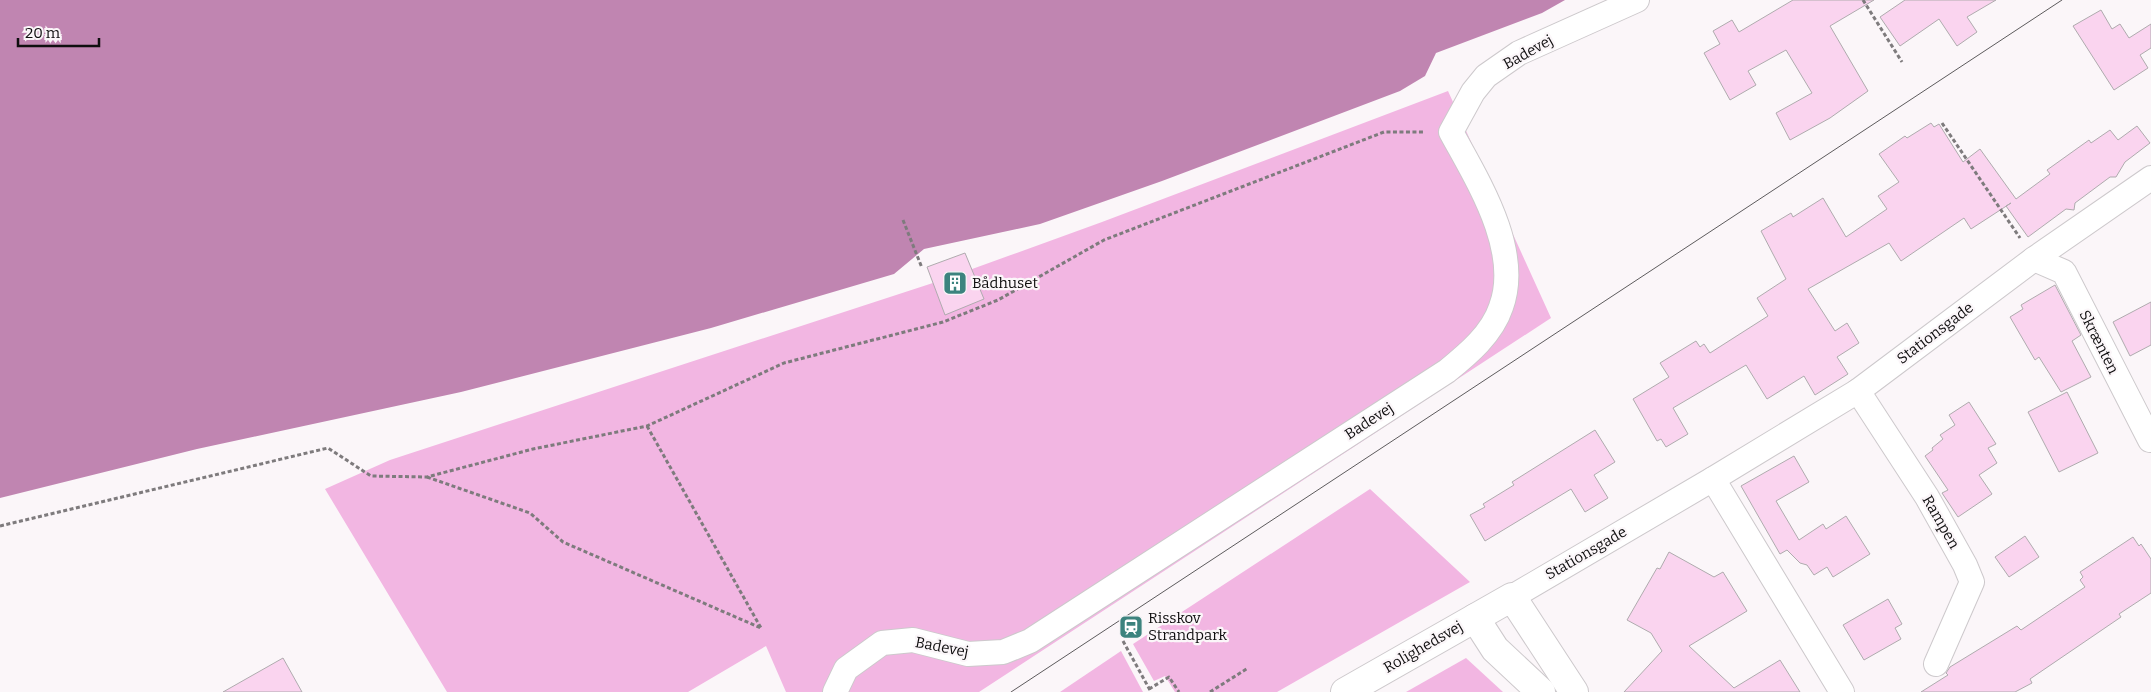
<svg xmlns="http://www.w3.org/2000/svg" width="2151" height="692" viewBox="0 0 2151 692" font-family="Bitter,serif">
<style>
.green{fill:#f2b6e2}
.water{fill:#c085b1}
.building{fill:#fad4ef;stroke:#afabae}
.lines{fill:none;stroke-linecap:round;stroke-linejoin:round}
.minor-casing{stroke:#cdc9cc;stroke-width:26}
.tertiary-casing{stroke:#cdc9cc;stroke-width:30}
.path{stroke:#7e7b7d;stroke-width:3;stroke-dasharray:4 2.5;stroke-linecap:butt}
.minor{stroke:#fff;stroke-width:24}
.tertiary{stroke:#fff;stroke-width:28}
.tram{stroke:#5d5b5d;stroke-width:1}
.labels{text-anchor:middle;stroke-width:4.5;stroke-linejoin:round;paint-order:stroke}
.street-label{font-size:15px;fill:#0f0e0f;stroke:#fbf6f9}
.poi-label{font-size:15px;fill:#0f0e0f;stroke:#fbf6f9;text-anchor:start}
</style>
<rect width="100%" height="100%" fill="#fbf6f9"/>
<!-- green -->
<g class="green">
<path d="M 1448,91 L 1551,318 L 979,692 L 786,692 L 766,646 L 688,692 L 447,692 L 325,489 L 390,460 L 939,281 L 1102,222 Z"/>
<path d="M 1370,489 L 1470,582 L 1277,692 L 1175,692 L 1165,676 L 1154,681 L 1133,644 Z"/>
<path d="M 1121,651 L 1143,692 L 1060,692 Z"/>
<path d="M 1466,658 L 1503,692 L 1406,692 Z"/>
</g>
<!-- water -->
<path class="water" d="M 0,0 L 1565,0 L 1542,13 L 1436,53 L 1425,76 L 1400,91 L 1162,181 L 1040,224 L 924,249 L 894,274 L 711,328 L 461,392 L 197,449 L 0,498 Z"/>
<!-- building -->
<g class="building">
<path d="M 1793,0 L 1874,0 L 1830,26 L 1868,91 L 1830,118 L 1790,140 L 1776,113 L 1812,93 L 1786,50 L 1748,71 L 1756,85 L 1730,100 L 1704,53 L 1720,44 L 1713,31 L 1732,20 L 1739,32 Z"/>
<path d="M 1905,0 L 1996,0 L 1967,17 L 1977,32 L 1957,46 L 1939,19 L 1900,46 L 1880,17 Z"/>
<path d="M 2101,10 L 2112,29 L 2120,24 L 2129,38 L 2151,24 L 2151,48 L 2140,55 L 2148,68 L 2114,90 L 2073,26 Z"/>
<path d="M 1931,123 L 1934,127 L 1939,124 L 1963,162 L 1980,149 L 2016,199 L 2050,174 L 2047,170 L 2089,140 L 2091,143 L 2110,130 L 2118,140 L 2137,126 L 2150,143 L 2125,162 L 2116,177 L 2110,177 L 2075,203 L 2074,210 L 2066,209 L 2028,237 L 2006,206 L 2011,203 L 1971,229 L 1964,218 L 1901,261 L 1889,243 L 1808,289 L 1835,331 L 1847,323 L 1859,343 L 1837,357 L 1848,374 L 1815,395 L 1804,376 L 1767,399 L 1746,365 L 1673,408 L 1688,434 L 1666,447 L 1661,439 L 1657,441 L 1633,399 L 1669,377 L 1660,363 L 1696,341 L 1700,347 L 1704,344 L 1710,353 L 1768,316 L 1757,298 L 1786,279 L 1761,231 L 1791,213 L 1793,217 L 1823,198 L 1846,237 L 1887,209 L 1878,196 L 1899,182 L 1879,154 L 1905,136 L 1907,138 Z"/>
<path d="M 965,253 L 984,299 L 945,315 L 927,267 Z"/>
<path d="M 2055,285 L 2081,335 L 2072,341 L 2091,377 L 2061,392 L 2039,357 L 2035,360 L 2010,317 L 2023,309 L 2021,305 Z"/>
<path d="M 2151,302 L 2151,345 L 2130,356 L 2113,322 Z"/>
<path d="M 2067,392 L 2098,453 L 2059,472 L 2028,412 Z"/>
<path d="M 1969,402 L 1996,444 L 1988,448 L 1997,463 L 1979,475 L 1992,494 L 1958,517 L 1942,493 L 1948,490 L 1925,456 L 1933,450 L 1932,448 L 1943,439 L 1940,435 L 1955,425 L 1949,415 Z"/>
<path d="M 1595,430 L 1615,462 L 1594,475 L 1608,498 L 1585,512 L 1571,489 L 1485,541 L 1470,515 L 1485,507 L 1483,504 L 1514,485 L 1512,482 Z"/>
<path d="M 1794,456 L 1809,482 L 1776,501 L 1799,540 L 1823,524 L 1826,529 L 1846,516 L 1870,554 L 1833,577 L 1827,567 L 1814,575 L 1807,565 L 1800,563 L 1787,550 L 1780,554 L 1741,486 Z"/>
<path d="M 2025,536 L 2039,557 L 2009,577 L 1995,557 Z"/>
<path d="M 2133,537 L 2139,546 L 2141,544 L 2151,559 L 2151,593 L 2119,614 L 2121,617 L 2030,679 L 2032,683 L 2015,692 L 1921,692 L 1948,675 L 1946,673 L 1950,667 L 2017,626 L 2021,630 L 2085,587 L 2080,580 L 2083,577 L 2080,572 Z"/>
<path d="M 1669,552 L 1714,577 L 1723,572 L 1747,611 L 1689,646 L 1734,688 L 1780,660 L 1800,692 L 1624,692 L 1662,651 L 1651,633 L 1627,620 L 1657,568 L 1660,569 Z"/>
<path d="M 1888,599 L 1902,624 L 1895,628 L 1901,639 L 1864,660 L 1843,625 Z"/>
<path d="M 283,658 L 302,692 L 223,692 Z"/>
</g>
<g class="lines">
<!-- minor casing -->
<g class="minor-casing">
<g id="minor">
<path d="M 2034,259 L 2064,272 L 2150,440"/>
<path d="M 1858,391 L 1927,497 L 1965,565 L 1972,582 L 1936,664"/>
<path d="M 1713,479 L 1842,692"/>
<path d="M 1512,597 L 1713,479 L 1858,391 L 2034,259 L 2151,178"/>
<path d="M 835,692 L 846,669 L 882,643 L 913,640 L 968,654 L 1003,652 L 1030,641 L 1447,371 C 1468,354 1492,334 1501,307 C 1522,250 1477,180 1451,132 L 1473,92 L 1486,76 L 1519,53 L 1637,0"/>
</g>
</g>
<!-- tertiary casing -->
<g class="tertiary-casing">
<g id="tertiary">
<path d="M 1475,618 L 1495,649 L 1541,692"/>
<path d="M 1345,692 L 1512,597 L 1574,692"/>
</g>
</g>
<!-- path -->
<g class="path">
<path d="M 1863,0 L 1902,62"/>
<path d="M 1942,123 L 2020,238"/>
<path d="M 903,220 L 922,268"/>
<path d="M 647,426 L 761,628"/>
<path d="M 427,477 L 530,513 L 563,542 L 761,628"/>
<path d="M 0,526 L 328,448 L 371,476 L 427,477 L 533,449 L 647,426 L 784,363 L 943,322 L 998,300 L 1104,240 L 1384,132 L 1425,132"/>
<path d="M 1123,641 L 1151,692"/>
<path d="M 1149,689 L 1169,677 L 1179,692"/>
<path d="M 1210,692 L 1248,668"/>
</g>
<!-- minor -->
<use href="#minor" class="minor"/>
<!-- tertiary -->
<use href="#tertiary" class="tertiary"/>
<!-- tram -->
<path class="tram" d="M 1011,692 L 2062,0"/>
</g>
<!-- icons -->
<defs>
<g id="building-square" transform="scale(1.25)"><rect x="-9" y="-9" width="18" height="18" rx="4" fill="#3c837e" stroke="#fbf6f9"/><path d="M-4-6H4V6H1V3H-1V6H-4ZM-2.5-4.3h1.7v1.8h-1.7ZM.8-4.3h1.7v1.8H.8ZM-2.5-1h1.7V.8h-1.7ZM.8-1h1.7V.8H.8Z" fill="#fff"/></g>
<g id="station-square" transform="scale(1.25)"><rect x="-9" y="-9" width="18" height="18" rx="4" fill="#3c837e" stroke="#fbf6f9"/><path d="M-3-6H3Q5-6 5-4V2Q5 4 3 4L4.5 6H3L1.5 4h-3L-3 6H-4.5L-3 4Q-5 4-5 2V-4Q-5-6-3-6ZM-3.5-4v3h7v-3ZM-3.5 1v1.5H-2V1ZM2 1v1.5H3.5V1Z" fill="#fff"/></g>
</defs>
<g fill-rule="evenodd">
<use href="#building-square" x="955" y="283"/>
<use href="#station-square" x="1131" y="627"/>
</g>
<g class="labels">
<!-- street labels -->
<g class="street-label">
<text transform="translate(1528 52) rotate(-29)" y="5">Badevej</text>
<text transform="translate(1935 333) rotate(-37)" y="5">Stationsgade</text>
<text transform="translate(2099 342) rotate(63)" y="5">Skrænten</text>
<text transform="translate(1369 421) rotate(-33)" y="5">Badevej</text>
<text transform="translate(1941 522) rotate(60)" y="5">Rampen</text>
<text transform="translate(1586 553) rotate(-30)" y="5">Stationsgade</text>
<text transform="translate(942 647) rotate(11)" y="5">Badevej</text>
<text transform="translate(1423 647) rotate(-30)" y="5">Rolighedsvej</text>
</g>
<!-- poi labels -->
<g class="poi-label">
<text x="972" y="288">Bådhuset</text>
<text x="1148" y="623">Risskov<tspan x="1148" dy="17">Strandpark</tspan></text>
</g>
</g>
<!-- scale -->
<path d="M18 38v8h81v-8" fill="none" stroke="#0f0e0f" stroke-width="2.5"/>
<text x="25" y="38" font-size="15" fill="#0f0e0f" stroke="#fbf6f9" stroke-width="4" paint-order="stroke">20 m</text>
</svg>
